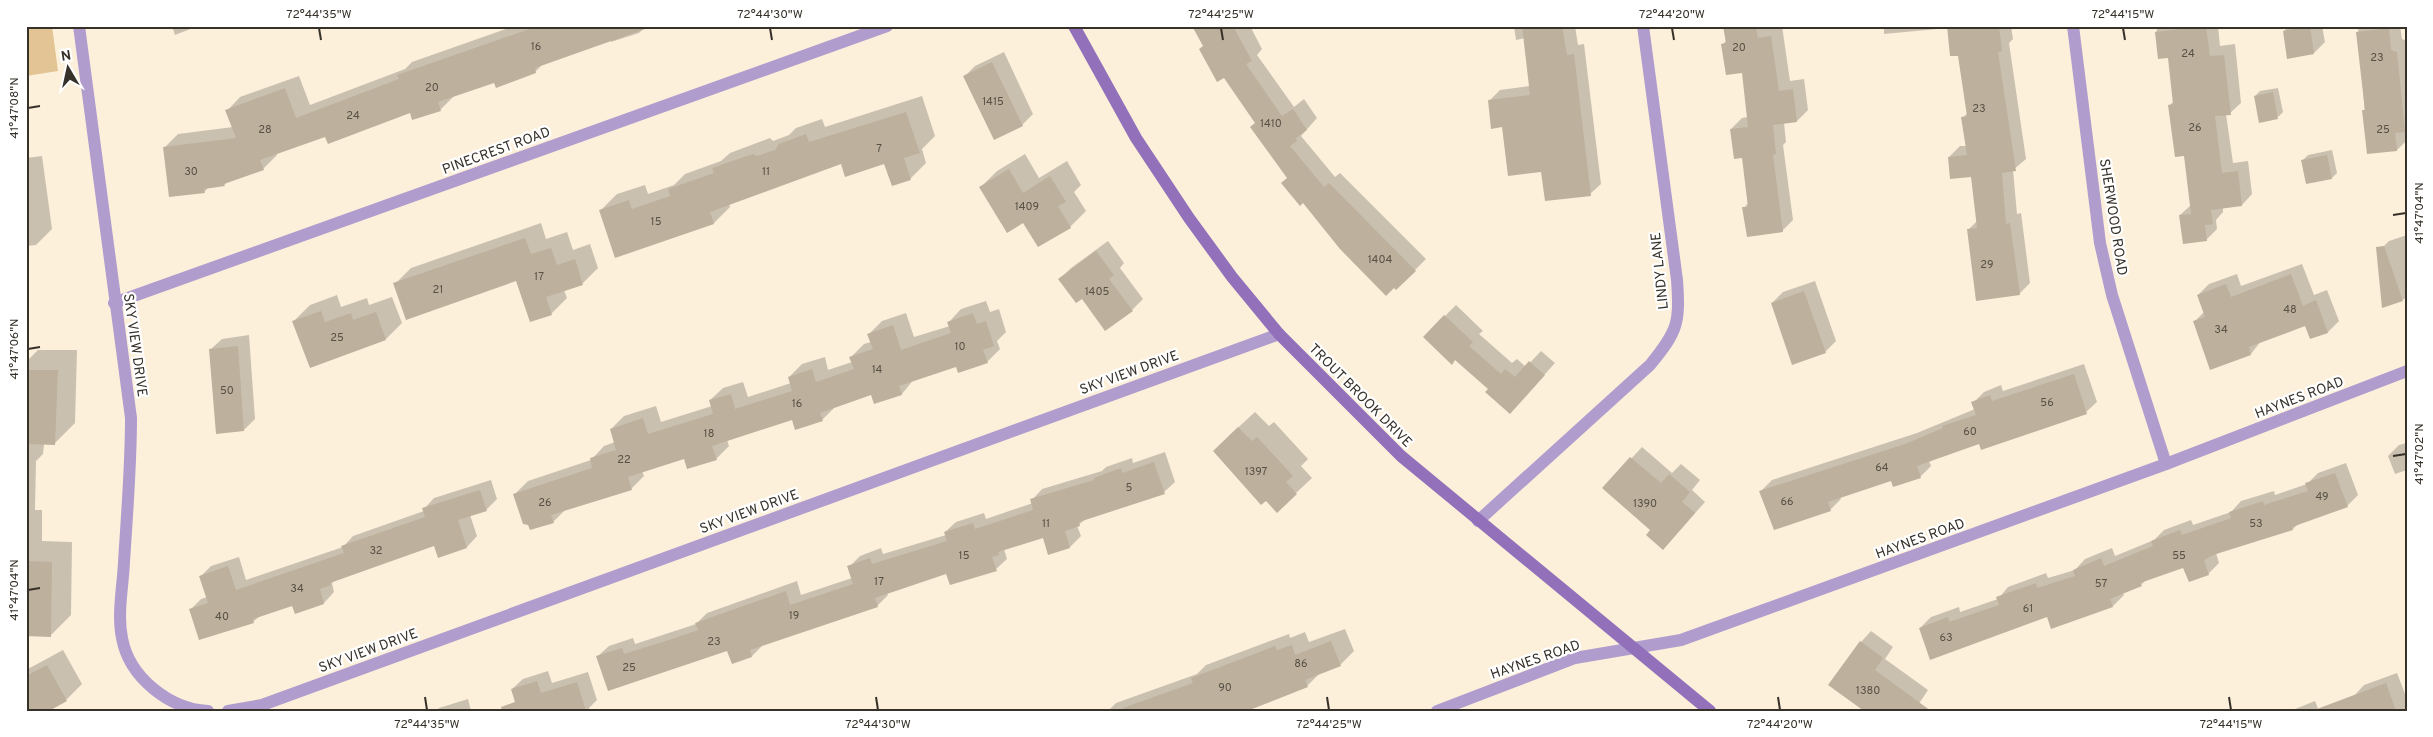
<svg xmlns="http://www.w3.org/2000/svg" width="2433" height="737" viewBox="0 0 2433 737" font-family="Overpass,sans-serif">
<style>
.green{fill:#e3c494}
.shadow{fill:#0003}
.building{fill:#bdb09c}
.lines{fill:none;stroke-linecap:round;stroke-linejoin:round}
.street{stroke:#b19cce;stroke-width:12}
.secondary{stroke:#9271ba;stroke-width:12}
.ticks{fill:none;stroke:#363129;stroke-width:2}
.labels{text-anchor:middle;stroke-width:4.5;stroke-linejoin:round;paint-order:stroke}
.number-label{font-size:11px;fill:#585146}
.street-label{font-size:14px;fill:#363129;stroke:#fff}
.neatline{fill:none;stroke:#363129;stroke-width:2}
.ticks-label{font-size:12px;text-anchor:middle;fill:#363129}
</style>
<rect width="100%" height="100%" fill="#fdf0db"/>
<!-- green -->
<path class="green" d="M 26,26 L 52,26 L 58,71 L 26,76 Z"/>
<!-- shadow -->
<g class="shadow">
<path d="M 172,26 L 198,26 L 175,35 Z"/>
<path d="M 514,26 L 646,26 L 639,33 L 611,42 L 611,40 L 543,64 L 535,72 L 495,81 L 454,96 L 440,110 L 411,112 L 326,135 L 276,153 L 277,155 L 263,169 L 227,182 L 224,185 L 209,187 L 204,192 L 164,148 L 178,134 L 233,127 L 227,111 L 240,97 L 299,76 L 310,105 L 405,69 L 412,62 Z"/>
<path d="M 1194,26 L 1250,26 L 1262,49 L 1257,55 L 1294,107 L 1304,99 L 1317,118 L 1301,136 L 1335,177 L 1340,173 L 1426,259 L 1396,289 L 1288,178 L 1256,123 L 1204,45 Z"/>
<path d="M 1514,26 L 1575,26 L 1578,45 L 1584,44 L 1601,184 L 1590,194 L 1503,126 L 1489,101 L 1500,90 L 1530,86 L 1525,38 L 1516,40 Z"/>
<path d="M 1724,26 L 1782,26 L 1790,81 L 1804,79 L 1808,110 L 1797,121 L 1784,123 L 1786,142 L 1783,145 L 1793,220 L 1782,231 L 1744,208 L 1748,203 L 1743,157 L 1731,129 L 1742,118 L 1748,117 L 1743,71 L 1723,44 L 1726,41 Z"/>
<path d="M 1884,26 L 2011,26 L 2013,39 L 2009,43 L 2026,159 L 2013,170 L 2017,214 L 2021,213 L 2030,283 L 2019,294 L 1968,230 L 1977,221 L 1972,175 L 1949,157 L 1960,146 L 1967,146 L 1963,118 L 1968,112 L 1959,54 L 1948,28 L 1884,34 Z"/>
<path d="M 2159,26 L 2218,26 L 2220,46 L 2235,44 L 2241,103 L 2230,113 L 2226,114 L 2233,163 L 2248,161 L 2252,194 L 2242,205 L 2223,207 L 2223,212 L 2216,220 L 2217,229 L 2206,240 L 2180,215 L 2191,205 L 2185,155 L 2170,105 L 2174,101 L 2169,56 L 2156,32 Z"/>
<path d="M 2289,26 L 2322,26 L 2325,42 L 2314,53 L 2284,31 Z"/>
<path d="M 2358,26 L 2400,26 L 2402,39 L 2407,41 L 2407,140 L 2397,150 L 2368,153 Z"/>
<path d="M 1004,52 L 1033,114 L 1022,125 L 994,138 L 964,77 L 975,66 Z"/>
<path d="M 2278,88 L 2283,112 L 2278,117 L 2255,96 L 2260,91 Z"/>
<path d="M 922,96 L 935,136 L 922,149 L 926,163 L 910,179 L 885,162 L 842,163 L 729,204 L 730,207 L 714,223 L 616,256 L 601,210 L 617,194 L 645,185 L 648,194 L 674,185 L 685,174 L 721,161 L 730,153 L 770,138 L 773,141 L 789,135 L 796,128 L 822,119 L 825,127 Z"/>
<path d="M 2332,150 L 2337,173 L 2332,178 L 2303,160 L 2308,155 Z"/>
<path d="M 1025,154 L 1039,178 L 1067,161 L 1081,185 L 1074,192 L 1086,211 L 1070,227 L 1024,221 L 981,187 L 997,171 Z"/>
<path d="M 42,156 L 52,229 L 36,245 L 26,246 L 26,158 Z"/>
<path d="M 541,223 L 546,239 L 567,232 L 573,250 L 590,244 L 598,268 L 582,284 L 564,290 L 567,298 L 551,314 L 517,280 L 395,284 L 411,268 Z"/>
<path d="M 2407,235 L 2407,298 L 2383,306 L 2378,252 L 2389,241 Z"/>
<path d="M 1108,241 L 1124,263 L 1120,268 L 1143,299 L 1132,310 L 1082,298 L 1060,279 L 1071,268 Z"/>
<path d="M 2302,264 L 2314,295 L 2327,290 L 2339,321 L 2328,332 L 2311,338 L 2306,325 L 2261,341 L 2251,354 L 2195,321 L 2204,312 L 2198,295 L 2209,284 L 2237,274 L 2241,286 Z"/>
<path d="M 1815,281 L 1836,341 L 1825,352 L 1772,303 L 1783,292 Z"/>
<path d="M 337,295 L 341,307 L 367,298 L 369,305 L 392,297 L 402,323 L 386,339 L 294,321 L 310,305 Z"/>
<path d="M 986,301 L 990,312 L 999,309 L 1006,332 L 997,341 L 1000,349 L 987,362 L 957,365 L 914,379 L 902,394 L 872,394 L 835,407 L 822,420 L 793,419 L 727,440 L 729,446 L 716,459 L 685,457 L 642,471 L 644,476 L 631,489 L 566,509 L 553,522 L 515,494 L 528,481 L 591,460 L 604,446 L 615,442 L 611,429 L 624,416 L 656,406 L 661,422 L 712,406 L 710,400 L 723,388 L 743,382 L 748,397 L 791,383 L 789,377 L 802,364 L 825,357 L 828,370 L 852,362 L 851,357 L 864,344 L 871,342 L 869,334 L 882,321 L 906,313 L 914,337 L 950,326 L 949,322 L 961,309 Z"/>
<path d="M 1456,305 L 1483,331 L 1479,334 L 1512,363 L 1517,359 L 1526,367 L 1541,351 L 1555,363 L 1520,402 L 1490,389 L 1456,359 L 1424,337 Z"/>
<path d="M 249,335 L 255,419 L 244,430 L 211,349 L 222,339 Z"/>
<path d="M 38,350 L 77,350 L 75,423 L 54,444 L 44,444 L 43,454 L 36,461 L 35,510 L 42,510 L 42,541 L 72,542 L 71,615 L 51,635 L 26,635 L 26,362 Z"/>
<path d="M 2084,364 L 2097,402 L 2086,412 L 1980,443 L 1929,461 L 1931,466 L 1920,477 L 1892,480 L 1840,497 L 1841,499 L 1830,510 L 1761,491 L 1772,480 L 1917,433 L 1975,409 L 1973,403 L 1984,392 L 2001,385 L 2003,391 Z"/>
<path d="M 1255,412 L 1269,426 L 1274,422 L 1308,459 L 1301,466 L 1312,478 L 1296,493 L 1266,499 L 1230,435 Z"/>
<path d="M 2407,443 L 2407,470 L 2395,474 L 2388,456 L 2399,445 Z"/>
<path d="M 1642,447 L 1672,473 L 1681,464 L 1700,480 L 1692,490 L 1705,502 L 1673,538 L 1652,530 L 1604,488 Z"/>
<path d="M 1165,452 L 1175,482 L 1164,492 L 1087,518 L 1077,526 L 1081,536 L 1070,547 L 1044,536 L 1004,549 L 1007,559 L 996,569 L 947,573 L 887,593 L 888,595 L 877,606 L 763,645 L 752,656 L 733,663 L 728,650 L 598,656 L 609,646 L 633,638 L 635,644 L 684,628 L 696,624 L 707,613 L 797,581 L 801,595 L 852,578 L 849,567 L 860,556 L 881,548 L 883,554 L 946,535 L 945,532 L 956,522 L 984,513 L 986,519 L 1033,503 L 1032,500 L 1042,489 L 1102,471 L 1106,467 L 1132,458 L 1133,463 Z"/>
<path d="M 2346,463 L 2358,495 L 2347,506 L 2298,524 L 2293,529 L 2216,553 L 2219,563 L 2208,574 L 2184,566 L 2146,580 L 2141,585 L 2122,592 L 2124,595 L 2113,606 L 2052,628 L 2048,616 L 1920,628 L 1931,617 L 1959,607 L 1960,612 L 1998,599 L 2008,587 L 2046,573 L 2048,578 L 2075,570 L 2085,559 L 2112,548 L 2115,556 L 2154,540 L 2164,530 L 2191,520 L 2193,525 L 2231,512 L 2241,501 L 2274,491 L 2275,495 L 2307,484 L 2318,473 Z"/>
<path d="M 491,480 L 497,499 L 486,510 L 470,515 L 477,536 L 467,547 L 435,544 L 335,580 L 332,583 L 334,592 L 324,603 L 296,612 L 293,604 L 260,616 L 254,621 L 200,639 L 191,609 L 201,599 L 207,597 L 200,577 L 211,566 L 239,557 L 246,580 L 343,547 L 353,536 L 424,511 L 424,509 L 434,498 Z"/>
<path d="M 1345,629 L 1354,651 L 1340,665 L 1320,673 L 1307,686 L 1217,711 L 1108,711 L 1116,703 L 1197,674 L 1206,665 L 1289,634 L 1290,638 L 1305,632 L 1309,642 Z"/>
<path d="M 1871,631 L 1893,647 L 1885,659 L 1928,690 L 1914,711 L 1866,711 L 1861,642 Z"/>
<path d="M 63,650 L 82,684 L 66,700 L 26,711 L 26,670 Z"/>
<path d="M 548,671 L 552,683 L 588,672 L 597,700 L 589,708 L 590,711 L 519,711 L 512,689 L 523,679 Z"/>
<path d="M 2397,673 L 2407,699 L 2407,711 L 2359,711 L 2354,696 L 2364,685 Z"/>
<path d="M 468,699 L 471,711 L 437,711 L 439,708 Z"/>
<path d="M 2315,701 L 2319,711 L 2290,711 Z"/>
</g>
<!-- building -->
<g class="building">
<path d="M 538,26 L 644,26 L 645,29 L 535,68 L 536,73 L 496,88 L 494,83 L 438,102 L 441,111 L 412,120 L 410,113 L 328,144 L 325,137 L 260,160 L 264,170 L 224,184 L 225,186 L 204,189 L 205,193 L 169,197 L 163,147 L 236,138 L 225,110 L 285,88 L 296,118 L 399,79 L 397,75 Z"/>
<path d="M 1192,26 L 1233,26 L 1252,61 L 1246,64 L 1282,116 L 1293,109 L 1307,130 L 1296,138 L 1297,141 L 1290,146 L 1324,187 L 1329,183 L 1416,271 L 1396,290 L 1394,288 L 1386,296 L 1340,249 L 1303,203 L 1300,206 L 1281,183 L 1287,178 L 1250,127 L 1255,123 L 1224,78 L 1217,82 L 1199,49 L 1203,46 Z"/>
<path d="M 1522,26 L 1562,26 L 1567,55 L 1574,54 L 1591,196 L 1545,201 L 1541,172 L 1508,176 L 1502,127 L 1491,129 L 1488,100 L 1530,95 Z"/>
<path d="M 1723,26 L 1756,26 L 1758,38 L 1771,36 L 1779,91 L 1793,89 L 1797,122 L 1773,125 L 1776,154 L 1773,155 L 1783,232 L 1747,237 L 1742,207 L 1748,207 L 1742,158 L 1734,159 L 1730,129 L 1748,127 L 1742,73 L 1726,75 L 1721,44 L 1726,43 Z"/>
<path d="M 1947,26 L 1999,26 L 2002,51 L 1998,52 L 2016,171 L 2002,173 L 2006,224 L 2010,223 L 2020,295 L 1976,301 L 1967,229 L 1977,228 L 1971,177 L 1950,179 L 1948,157 L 1967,155 L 1961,117 L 1967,116 L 1958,56 L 1950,56 Z"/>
<path d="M 2206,26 L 2210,56 L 2224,55 L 2231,115 L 2215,116 L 2222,173 L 2238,171 L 2242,206 L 2211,210 L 2213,224 L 2205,225 L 2207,241 L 2183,244 L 2179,215 L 2191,214 L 2184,156 L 2175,157 L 2168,105 L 2173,104 L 2168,58 L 2158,59 L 2155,32 Z"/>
<path d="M 2310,26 L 2314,54 L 2287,59 L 2283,31 Z"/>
<path d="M 2389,28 L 2391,50 L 2397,52 L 2405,132 L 2395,133 L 2397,151 L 2367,154 L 2362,110 L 2365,110 L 2356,32 Z"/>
<path d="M 992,62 L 1023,126 L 994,140 L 963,76 Z"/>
<path d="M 2273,92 L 2278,119 L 2259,123 L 2254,96 Z"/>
<path d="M 906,112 L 920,153 L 904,158 L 911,180 L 892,186 L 884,164 L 845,177 L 841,164 L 710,212 L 714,224 L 615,258 L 599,210 L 629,200 L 632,209 L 670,196 L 668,189 L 714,173 L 712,168 L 753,154 L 757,156 L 775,150 L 779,144 L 806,134 L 809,142 Z"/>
<path d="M 2327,155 L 2332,179 L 2306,184 L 2301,160 Z"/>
<path d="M 1009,169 L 1023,193 L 1050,176 L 1066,202 L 1058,206 L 1071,228 L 1038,247 L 1023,223 L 1007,233 L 979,187 Z"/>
<path d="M 525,238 L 531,254 L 551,248 L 557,265 L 575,259 L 583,285 L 546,297 L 552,315 L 530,322 L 516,281 L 406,320 L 393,283 Z"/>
<path d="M 2384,246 L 2403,301 L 2382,308 L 2376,247 Z"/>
<path d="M 1096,251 L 1114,275 L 1109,279 L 1133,311 L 1105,331 L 1082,299 L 1076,303 L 1058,279 Z"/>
<path d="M 2291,274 L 2303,306 L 2316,300 L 2328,333 L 2310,339 L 2305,326 L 2249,347 L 2251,355 L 2210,370 L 2193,321 L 2205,317 L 2197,295 L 2226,284 L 2231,297 Z"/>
<path d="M 1804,291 L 1826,353 L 1792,365 L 1771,303 Z"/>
<path d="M 321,311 L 325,322 L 351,313 L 353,320 L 376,312 L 386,340 L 310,368 L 292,321 Z"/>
<path d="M 973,313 L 977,324 L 986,321 L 994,346 L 983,350 L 988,363 L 958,373 L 956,367 L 899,386 L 902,395 L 874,404 L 871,395 L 820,413 L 823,421 L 795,430 L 792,420 L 712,446 L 717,460 L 687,469 L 684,459 L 628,477 L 632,490 L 551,515 L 554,523 L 530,530 L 528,525 L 523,524 L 513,494 L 592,468 L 590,458 L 616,450 L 610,429 L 643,418 L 648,434 L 713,414 L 709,400 L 731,394 L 735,409 L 792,391 L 788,377 L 812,369 L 816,382 L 854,369 L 849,357 L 873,349 L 867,334 L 893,325 L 901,350 L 951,333 L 947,322 Z"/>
<path d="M 1444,315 L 1473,342 L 1469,346 L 1501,374 L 1505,369 L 1515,377 L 1529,361 L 1545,375 L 1510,414 L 1485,392 L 1488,389 L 1455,360 L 1452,365 L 1423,337 Z"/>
<path d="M 238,346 L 244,431 L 216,434 L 209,349 Z"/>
<path d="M 26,370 L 58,370 L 55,445 L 26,444 Z"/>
<path d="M 2074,374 L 2087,414 L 1981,450 L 1979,444 L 1917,466 L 1921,478 L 1893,487 L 1891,481 L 1828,502 L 1831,511 L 1774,530 L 1759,491 L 1905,444 L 1943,428 L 1942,426 L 1976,415 L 1971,402 L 1990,395 L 1992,401 Z"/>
<path d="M 1238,427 L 1252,441 L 1257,437 L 1293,476 L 1286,482 L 1297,494 L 1277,513 L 1266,501 L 1261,505 L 1213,451 Z"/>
<path d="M 1630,457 L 1661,483 L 1669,474 L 1690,492 L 1682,502 L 1695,513 L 1663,550 L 1646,535 L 1650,530 L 1602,488 Z"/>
<path d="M 1154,462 L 1165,494 L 1079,522 L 1080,526 L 1065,531 L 1070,548 L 1048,555 L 1043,538 L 998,552 L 999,555 L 992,557 L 997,571 L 950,585 L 946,574 L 875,598 L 878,607 L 750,650 L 752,657 L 732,664 L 727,651 L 608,691 L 596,656 L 622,648 L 624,654 L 672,639 L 698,630 L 695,623 L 786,591 L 790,605 L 853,584 L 847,566 L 870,558 L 872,564 L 947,541 L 944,532 L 973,523 L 975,529 L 1033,510 L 1030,499 L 1094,480 L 1094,478 L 1121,468 L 1122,473 Z"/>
<path d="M 2335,473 L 2348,507 L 2292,527 L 2293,530 L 2213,555 L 2204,560 L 2209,575 L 2189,582 L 2183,568 L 2140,583 L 2142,586 L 2110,599 L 2113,607 L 2051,629 L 2047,617 L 1930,660 L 1919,628 L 1948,617 L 1949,622 L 1999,605 L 1996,597 L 2036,583 L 2037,588 L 2075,576 L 2073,570 L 2101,558 L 2104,566 L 2153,546 L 2151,541 L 2180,530 L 2182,535 L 2231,518 L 2229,512 L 2263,501 L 2264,505 L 2308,491 L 2305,483 Z"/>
<path d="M 480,490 L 487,511 L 458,520 L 467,548 L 438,558 L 434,546 L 330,583 L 331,585 L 320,589 L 324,604 L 295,614 L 292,606 L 253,619 L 254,623 L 199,640 L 189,609 L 208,603 L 199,576 L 228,566 L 236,590 L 344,553 L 341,546 L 425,517 L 422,508 Z"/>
<path d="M 26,561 L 52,562 L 51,637 L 26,636 Z"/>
<path d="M 1331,641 L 1341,666 L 1305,680 L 1308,687 L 1247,711 L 1124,711 L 1123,708 L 1193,683 L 1191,678 L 1275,646 L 1277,650 L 1292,645 L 1295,655 Z"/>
<path d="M 1860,641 L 1883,658 L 1875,670 L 1931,711 L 1864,711 L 1828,685 Z"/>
<path d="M 47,665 L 67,701 L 49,711 L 26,711 L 26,676 Z"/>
<path d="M 537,681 L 541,693 L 577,682 L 586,711 L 502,711 L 501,707 L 515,702 L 511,689 Z"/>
<path d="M 2386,683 L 2396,711 L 2317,711 L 2317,709 Z"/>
</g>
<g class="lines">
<!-- street -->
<g class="street">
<path d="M 79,26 L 131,418 C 131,466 127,514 124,562 C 123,586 117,614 122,638 C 129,677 169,709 208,711"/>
<path d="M 2073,26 L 2100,243 L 2112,295 L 2166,464"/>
<path d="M 114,303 L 887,26"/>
<path d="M 1478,521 L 1650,365 C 1678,331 1680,323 1677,280 L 1643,26"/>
<path d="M 228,711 L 262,705 L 1279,334"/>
<path d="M 1437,711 L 1575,658 L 1681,640 L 2166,464 L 2407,371"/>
</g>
<!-- secondary -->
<path class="secondary" d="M 1074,26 L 1136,138 L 1189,218 L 1232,277 L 1279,334 L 1401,456 L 1710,711"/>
</g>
<!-- ticks -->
<path class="ticks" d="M 319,28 L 321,40M 770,28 L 772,40M 1221,28 L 1223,40M 1672,28 L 1674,40M 2123,28 L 2125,40M 28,108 L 40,106M 2393,215 L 2406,213M 28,349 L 40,347M 2393,456 L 2406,454M 28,590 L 40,588M 425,697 L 427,710M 876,697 L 878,710M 1327,697 L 1329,710M 1778,697 L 1780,710M 2229,697 L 2231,710"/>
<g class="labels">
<!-- number labels -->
<g class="number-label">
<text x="536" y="50">16</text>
<text x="1739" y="51">20</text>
<text x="2188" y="57">24</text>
<text x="2377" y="61">23</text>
<text x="432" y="91">20</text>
<text x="993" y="105">1415</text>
<text x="1979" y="112">23</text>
<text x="353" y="119">24</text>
<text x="1271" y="127">1410</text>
<text x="2195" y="131">26</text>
<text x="265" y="133">28</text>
<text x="2383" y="133">25</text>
<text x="879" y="152">7</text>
<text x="191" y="175">30</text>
<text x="766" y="175">11</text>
<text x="1027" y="210">1409</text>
<text x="656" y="225">15</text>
<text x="1380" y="263">1404</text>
<text x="1987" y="268">29</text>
<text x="539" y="280">17</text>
<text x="438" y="293">21</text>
<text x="1097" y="295">1405</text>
<text x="2290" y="313">48</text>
<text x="2221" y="333">34</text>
<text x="337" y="341">25</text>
<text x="960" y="350">10</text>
<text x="877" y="373">14</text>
<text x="227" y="394">50</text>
<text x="2047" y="406">56</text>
<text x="797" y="407">16</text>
<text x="1970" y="435">60</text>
<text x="709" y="437">18</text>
<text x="624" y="463">22</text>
<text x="1882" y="471">64</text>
<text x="1256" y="475">1397</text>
<text x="1129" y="491">5</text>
<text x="2322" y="500">49</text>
<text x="1787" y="505">66</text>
<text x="545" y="506">26</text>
<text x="1645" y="507">1390</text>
<text x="1046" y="527">11</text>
<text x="2256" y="527">53</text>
<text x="376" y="554">32</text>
<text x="964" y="559">15</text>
<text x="2179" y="559">55</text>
<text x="879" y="585">17</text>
<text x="2101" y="587">57</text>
<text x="297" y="592">34</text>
<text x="2028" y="612">61</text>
<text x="794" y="619">19</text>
<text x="222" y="620">40</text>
<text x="1946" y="641">63</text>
<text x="714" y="645">23</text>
<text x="1301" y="667">86</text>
<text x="629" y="671">25</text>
<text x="1225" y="691">90</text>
<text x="1868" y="694">1380</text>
</g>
<!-- street labels -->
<g class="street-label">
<text transform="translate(496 150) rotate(-20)" y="5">PINECREST ROAD</text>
<text transform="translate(2114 217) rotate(81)" y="5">SHERWOOD ROAD</text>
<text transform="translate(1659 271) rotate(-96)" y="5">LINDY LANE</text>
<text transform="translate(136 345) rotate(82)" y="5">SKY VIEW DRIVE</text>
<text transform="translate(1129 372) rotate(-20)" y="5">SKY VIEW DRIVE</text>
<text transform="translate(1361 395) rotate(45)" y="5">TROUT BROOK DRIVE</text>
<text transform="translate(2299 397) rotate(-21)" y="5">HAYNES ROAD</text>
<text transform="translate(749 511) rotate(-20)" y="5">SKY VIEW DRIVE</text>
<text transform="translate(1920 538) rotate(-20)" y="5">HAYNES ROAD</text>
<text transform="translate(368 650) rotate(-20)" y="5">SKY VIEW DRIVE</text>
<text transform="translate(1535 659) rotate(-19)" y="5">HAYNES ROAD</text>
</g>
</g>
<!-- border -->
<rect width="2433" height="737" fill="none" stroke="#ffffff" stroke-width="55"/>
<!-- north arrow -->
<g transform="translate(68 68) rotate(351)" stroke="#ffffff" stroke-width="4" paint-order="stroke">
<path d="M0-4L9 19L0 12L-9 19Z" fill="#363129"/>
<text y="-8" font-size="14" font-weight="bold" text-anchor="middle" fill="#363129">N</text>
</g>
<rect x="28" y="28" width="2378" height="682" class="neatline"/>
<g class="ticks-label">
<text x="319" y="18">72°44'35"W</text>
<text x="770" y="18">72°44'30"W</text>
<text x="1221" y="18">72°44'25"W</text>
<text x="1672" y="18">72°44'20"W</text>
<text x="2123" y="18">72°44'15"W</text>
<text transform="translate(14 108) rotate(-90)" y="4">41°47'08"N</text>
<text transform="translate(2419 213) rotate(-90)" y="4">41°47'04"N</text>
<text transform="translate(14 349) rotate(-90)" y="4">41°47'06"N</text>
<text transform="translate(2419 454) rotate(-90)" y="4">41°47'02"N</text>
<text transform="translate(14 590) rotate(-90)" y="4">41°47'04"N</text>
<text x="427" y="728">72°44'35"W</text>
<text x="878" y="728">72°44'30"W</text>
<text x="1329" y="728">72°44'25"W</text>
<text x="1780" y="728">72°44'20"W</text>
<text x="2231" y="728">72°44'15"W</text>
</g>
</svg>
